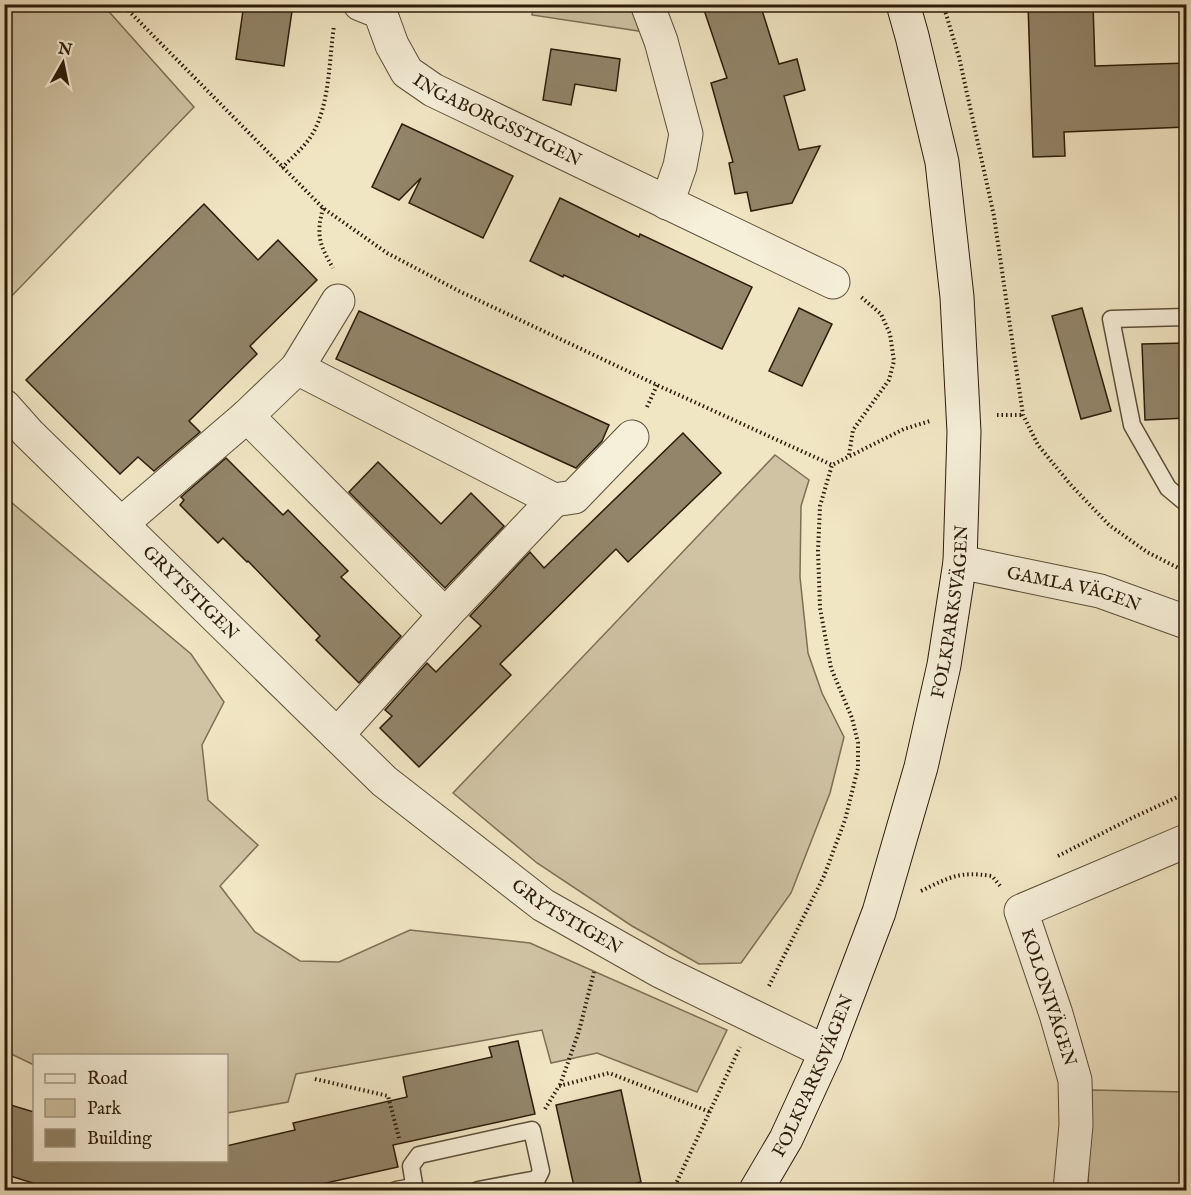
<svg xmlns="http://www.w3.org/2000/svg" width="1191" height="1195" viewBox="0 0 1191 1195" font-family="'IM FELL English',serif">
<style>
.green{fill:#cfc3a4;stroke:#7d6f56;stroke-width:1.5}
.building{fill:#92856a;stroke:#2b1b08;stroke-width:1.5}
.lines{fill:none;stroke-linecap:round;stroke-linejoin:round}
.lane-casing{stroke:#5c4e37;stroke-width:19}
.street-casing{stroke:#5c4e37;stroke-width:35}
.secondary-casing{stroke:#2b1b08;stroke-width:35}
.path{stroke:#2b1b08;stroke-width:4;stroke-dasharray:1.5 3;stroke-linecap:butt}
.lane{stroke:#f6efd9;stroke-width:16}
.street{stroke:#f6efd9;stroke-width:33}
.secondary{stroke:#f6efd9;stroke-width:33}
.labels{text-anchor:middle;stroke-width:4.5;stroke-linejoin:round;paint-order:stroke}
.street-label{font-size:18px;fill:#2b1b08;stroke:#f6efd9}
</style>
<rect width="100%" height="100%" fill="#f1e6c4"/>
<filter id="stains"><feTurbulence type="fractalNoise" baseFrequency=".00333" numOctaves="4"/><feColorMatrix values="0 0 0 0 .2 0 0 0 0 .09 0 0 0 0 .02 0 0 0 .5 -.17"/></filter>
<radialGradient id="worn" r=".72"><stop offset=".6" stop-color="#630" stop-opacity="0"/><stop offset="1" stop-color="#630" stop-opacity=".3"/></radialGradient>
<!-- green -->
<g class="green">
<path d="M 5,4 L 103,5 L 194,107 L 5,303 Z"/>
<path d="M 534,5 L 634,5 L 645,32 L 532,15 Z"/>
<path d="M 775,455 L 809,480 L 801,506 L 800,577 L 808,653 L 822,693 L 844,737 L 830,793 L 791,893 L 741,963 L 699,964 L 632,926 L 537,863 L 453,793 Z"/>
<path d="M 5,497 L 191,654 L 224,702 L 202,745 L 208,800 L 258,845 L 220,886 L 255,932 L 300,961 L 339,962 L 410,930 L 530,943 L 727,1030 L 697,1092 L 597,1053 L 551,1063 L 542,1030 L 296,1074 L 288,1102 L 227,1113 L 226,1056 L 34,1056 L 34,1065 L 5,1051 Z"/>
<path d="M 1091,1090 L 1186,1092 L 1186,1190 L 1088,1190 Z"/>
</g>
<!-- building -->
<g class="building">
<path d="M 244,4 L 293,4 L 284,66 L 236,59 Z"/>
<path d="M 702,4 L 760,4 L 779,64 L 797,59 L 805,90 L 784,96 L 799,150 L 820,146 L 792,203 L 751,211 L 747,192 L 735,194 L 729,163 L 733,162 L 711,83 L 727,78 Z"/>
<path d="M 1028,4 L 1093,4 L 1095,66 L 1186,63 L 1186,127 L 1064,132 L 1065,156 L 1033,157 Z"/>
<path d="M 551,49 L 620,59 L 616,91 L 575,84 L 571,105 L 543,100 Z"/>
<path d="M 402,124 L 513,176 L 483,238 L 409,203 L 421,178 L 399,200 L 372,187 Z"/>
<path d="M 560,198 L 639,237 L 640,234 L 752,287 L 722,349 L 564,275 L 563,277 L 530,261 Z"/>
<path d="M 204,204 L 258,260 L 278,240 L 317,280 L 250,346 L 257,354 L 189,421 L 200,432 L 154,471 L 138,457 L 120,474 L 26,380 Z"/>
<path d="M 799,308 L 832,324 L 802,386 L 769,371 Z"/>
<path d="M 1082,308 L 1111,411 L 1081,419 L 1052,316 Z"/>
<path d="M 359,311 L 609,425 L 602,441 L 576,468 L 336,359 Z"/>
<path d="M 1186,343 L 1186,418 L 1145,420 L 1142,344 Z"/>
<path d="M 683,433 L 721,473 L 628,562 L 616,549 L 500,664 L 511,675 L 419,767 L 380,728 L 392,716 L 385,710 L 427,663 L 436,672 L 481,626 L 470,616 L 530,552 L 544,568 Z"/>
<path d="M 226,458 L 283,515 L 288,510 L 348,571 L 341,577 L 401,636 L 359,683 L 316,640 L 320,636 L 248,561 L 247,562 L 223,538 L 218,543 L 180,505 L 184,500 L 181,497 Z"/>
<path d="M 378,462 L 441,524 L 471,493 L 504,526 L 445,588 L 349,492 Z"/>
<path d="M 518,1041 L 535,1114 L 393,1145 L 398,1167 L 308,1187 L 309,1191 L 58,1191 L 4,1174 L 4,1103 L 34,1112 L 34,1161 L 226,1161 L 226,1146 L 295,1130 L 293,1123 L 407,1097 L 403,1077 L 492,1057 L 489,1047 Z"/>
<path d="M 621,1090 L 641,1182 L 604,1191 L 575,1191 L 556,1105 Z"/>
</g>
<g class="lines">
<!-- lane casing -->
<g class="lane-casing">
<g id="lane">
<path d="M 1186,317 L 1111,319 L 1132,425 L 1168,488 L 1186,503"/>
<path d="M 396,1190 L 413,1187"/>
<path d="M 415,1190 L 411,1166 L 419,1155 L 532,1130 L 541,1171 L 537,1179 L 478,1190"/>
</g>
</g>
<!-- street casing -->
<g class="street-casing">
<g id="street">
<path id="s1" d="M 360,4 L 380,12 L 392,45 L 407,72 L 433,90 L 833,282"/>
<path d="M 647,4 L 661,41 L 686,134 L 680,166 L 667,203"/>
<path d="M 297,368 L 338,301"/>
<path id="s2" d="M 4,406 L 28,433 L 384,781 L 543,905 L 660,971 L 826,1052"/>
<path d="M 247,416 L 445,615"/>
<path d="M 554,500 L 574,497 L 632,437"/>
<path d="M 121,524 L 247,416 L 297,368 L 554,500 L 445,615 L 337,735"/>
<path id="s3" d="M 960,562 L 1100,591 L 1186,622"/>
<path d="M 1070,1190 L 1076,1125 L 1075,1080 L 1056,1014 L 1021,911 L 1186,841"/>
</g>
</g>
<!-- secondary casing -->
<g class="secondary-casing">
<g id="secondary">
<path id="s4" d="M 756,1190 L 786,1139 L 826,1052 L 879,912 L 921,767 L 944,665 L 960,562 L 964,432 L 957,297 L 942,162 L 912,36 L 903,4"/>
</g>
</g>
<!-- path -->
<g class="path">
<path d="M 122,4 L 323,208 L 387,253 L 459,291 L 657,385 L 832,465"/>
<path d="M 943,4 L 959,57 L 994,216 L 1023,415 L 1038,445 L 1070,484 L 1109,525 L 1147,552 L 1186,572"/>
<path d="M 282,168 C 292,157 306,146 313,133 C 330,103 329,59 334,26"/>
<path d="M 323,208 C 316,235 319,244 333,268"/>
<path d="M 647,407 L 657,385"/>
<path d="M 997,415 L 1023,415"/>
<path d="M 849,455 L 853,430 L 889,380 L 894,361 L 890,334 L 881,314 L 861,297"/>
<path d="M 1058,856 L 1132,818 L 1186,793"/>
<path d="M 921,891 C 950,877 959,871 992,876 L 1001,887"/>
<path d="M 769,986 L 824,876 L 845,820 L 858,768 L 858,743 L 852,718 L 831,668 L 820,608 L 818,551 L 820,506 L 832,465 L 904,429 L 930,421"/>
<path d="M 315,1079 L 388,1096 L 399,1138"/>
<path d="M 560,1085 L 579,1031 L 594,972"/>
<path d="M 545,1109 L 559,1086 L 609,1073 L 710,1112"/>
<path d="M 673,1190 L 740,1047"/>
</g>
<!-- lane -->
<use href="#lane" class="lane"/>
<!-- street -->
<use href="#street" class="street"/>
<!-- secondary -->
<use href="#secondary" class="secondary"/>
</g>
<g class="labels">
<!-- street labels -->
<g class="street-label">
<text dy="6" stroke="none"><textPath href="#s1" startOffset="190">INGABORGSSTIGEN</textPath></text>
<text dy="6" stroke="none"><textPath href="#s3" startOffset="117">GAMLA VÄGEN</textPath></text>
<text dy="6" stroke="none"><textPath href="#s2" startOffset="264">GRYTSTIGEN</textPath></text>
<text dy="6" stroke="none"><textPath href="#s4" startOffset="614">FOLKPARKSVÄGEN</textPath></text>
<text dy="6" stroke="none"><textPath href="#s2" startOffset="762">GRYTSTIGEN</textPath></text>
<text transform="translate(1049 997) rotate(72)" y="6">KOLONIVÄGEN</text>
<text dy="6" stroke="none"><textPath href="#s4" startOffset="128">FOLKPARKSVÄGEN</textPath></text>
</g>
</g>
<!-- margin -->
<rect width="1191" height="1195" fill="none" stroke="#f1e6c4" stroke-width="24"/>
<rect x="6" y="6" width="1179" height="1183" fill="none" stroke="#2b1b08" stroke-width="3"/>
<rect x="12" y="12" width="1167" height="1171" fill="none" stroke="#2b1b08" stroke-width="1.5"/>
<!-- legend -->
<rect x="33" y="1054" width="195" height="108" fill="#f6efd9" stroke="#a59a85" stroke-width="1.5"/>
<rect x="45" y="1074" width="30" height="9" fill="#f6efd9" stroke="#a59a85" stroke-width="1.5"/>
<text x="87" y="1084" font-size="18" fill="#2b1b08">Road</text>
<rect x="45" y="1099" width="30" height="18" fill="#cfc3a4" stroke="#a59a85" stroke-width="1.5"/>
<text x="87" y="1114" font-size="18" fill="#2b1b08">Park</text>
<rect x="45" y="1129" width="30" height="18" fill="#92856a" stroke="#a59a85" stroke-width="1.5"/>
<text x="87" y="1144" font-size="18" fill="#2b1b08">Building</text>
<!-- north arrow -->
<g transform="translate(63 63) rotate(9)" stroke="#f6efd9" stroke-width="4.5" paint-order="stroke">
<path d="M0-4.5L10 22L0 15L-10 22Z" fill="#2b1b08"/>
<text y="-9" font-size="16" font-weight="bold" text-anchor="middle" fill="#2b1b08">N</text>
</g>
<rect width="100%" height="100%" filter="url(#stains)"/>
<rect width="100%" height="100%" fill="url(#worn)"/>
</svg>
